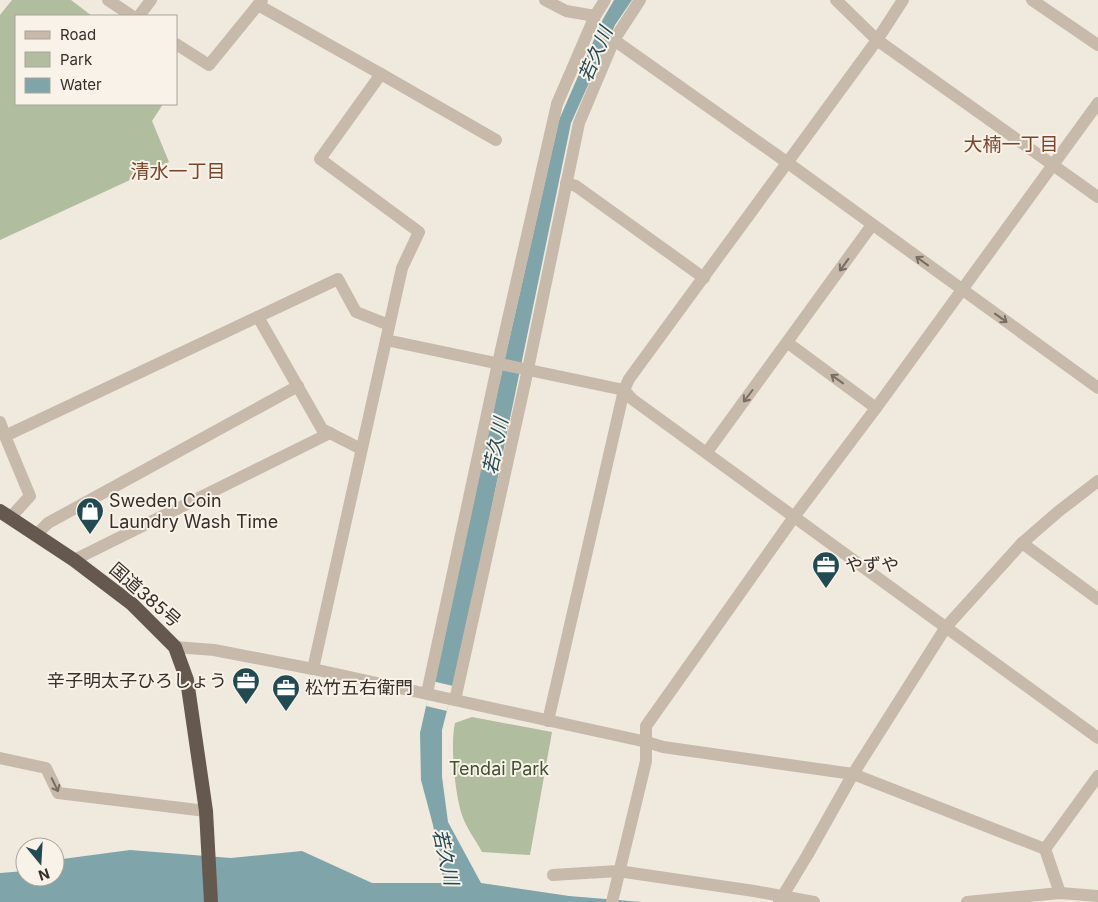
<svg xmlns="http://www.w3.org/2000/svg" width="1098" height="902" viewBox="0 0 1098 902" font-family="Inter,'Noto Sans JP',sans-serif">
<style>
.green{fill:#b0bd9e}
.water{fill:#7fa4aa}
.pier{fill:#f0e9dd}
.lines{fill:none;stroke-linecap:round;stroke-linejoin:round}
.minor{stroke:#c7baaa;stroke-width:12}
.tertiary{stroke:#c7baaa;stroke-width:12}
.trunk{stroke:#65584e;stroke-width:14}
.tertiary-bridge{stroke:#c7baaa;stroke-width:12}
.oneway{stroke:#776d63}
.labels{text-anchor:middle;stroke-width:4;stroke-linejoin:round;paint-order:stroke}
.poi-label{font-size:18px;fill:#352e29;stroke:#f8f2e9;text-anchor:start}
.street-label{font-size:18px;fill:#352e29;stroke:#f8f2e9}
.park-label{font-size:18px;fill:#41512f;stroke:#f8f2e9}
.water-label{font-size:19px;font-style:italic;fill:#224a52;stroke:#f8f2e9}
.neighbourhood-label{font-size:19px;fill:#7c452a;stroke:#f8f2e9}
</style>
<rect width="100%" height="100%" fill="#f0e9dd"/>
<!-- green -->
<g class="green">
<path d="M 12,0 L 71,0 L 92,16 L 16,16 L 16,104 L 163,104 L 152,121 L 169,162 L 0,240 L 0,15 Z"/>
<path d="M 472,717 L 552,732 L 530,855 L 482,852 C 476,840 466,828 462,815 C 455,795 450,743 455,723 Z"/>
</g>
<!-- water -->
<path class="water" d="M 614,0 L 632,0 L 615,25 L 571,123 L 461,656 L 442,730 L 442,777 L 448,822 L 481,883 L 569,896 L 642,902 L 0,902 L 0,873 L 25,871 L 25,877 L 55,877 L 55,860 L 130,850 L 231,858 L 302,851 L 372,883 L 444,883 L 433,825 L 421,780 L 420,733 L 559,120 L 603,19 Z"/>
<!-- pier -->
<path class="pier" d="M 432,681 L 453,686 L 447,711 L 426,706 Z"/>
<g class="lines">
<!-- minor -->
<g class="minor">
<path d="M 108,0 L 132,16"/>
<path d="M 545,0 L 566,11 L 595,16"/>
<path d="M 836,0 L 877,40 L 1098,197"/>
<path d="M 1032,0 L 1098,45"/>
<path d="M 258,5 L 381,74 L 320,159 L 419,232 L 402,268 L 313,669"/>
<path d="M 139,16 L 151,0"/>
<path d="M 614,40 L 788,163 L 1098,388"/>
<path d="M 176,44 L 209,65 L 262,0"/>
<path d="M 381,74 L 496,140"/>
<path d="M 566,183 L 576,186 L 704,278"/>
<path d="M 258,317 L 322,429 L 361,449"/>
<path d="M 386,340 L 624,390 L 632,399 L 1098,738"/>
<path d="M 788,343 L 876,408"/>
<path d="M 0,422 L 5,436"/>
<path d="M 707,452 L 872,225"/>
<path d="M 10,518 L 30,496 L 5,436 L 338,279 L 356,312 L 389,325"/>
<path d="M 36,535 L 48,523 L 298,386"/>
<path d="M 1022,543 L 1098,599"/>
<path d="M 74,560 L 330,433"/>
<path d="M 427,693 L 498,363 L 557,104 L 595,16 L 605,0"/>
<path d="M 455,700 L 528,369 L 579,123 L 614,40 L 640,0"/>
<path d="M 548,721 L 624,390 L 629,379 L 877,40 L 903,0"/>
<path d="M 0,758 L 46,768 L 58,793 L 206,811"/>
<path d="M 853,774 L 1045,849 L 1060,893"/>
<path d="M 1045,849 L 1098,776"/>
<path d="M 553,875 L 618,871 L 754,891 L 814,902"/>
<path d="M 967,902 L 1060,893 L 1098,896"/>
</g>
<!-- tertiary -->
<g class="tertiary">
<path d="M 175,647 L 214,650 L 313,669 L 647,742 L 663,747 L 853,774"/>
<path d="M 808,854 L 853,774 L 946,627 L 1022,543 L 1059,511 L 1098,481"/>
<path d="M 612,902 L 646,761 L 646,726 L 794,517 L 876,408 L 1098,103"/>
</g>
<!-- trunk -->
<path class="trunk" d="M 0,511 L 74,560 L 132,604 L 175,647 L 187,680 L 206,811 L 211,902"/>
<!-- tertiary-bridge -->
<path class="tertiary-bridge" d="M 779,902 L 808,854"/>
</g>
<!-- one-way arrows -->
<defs><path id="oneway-shaft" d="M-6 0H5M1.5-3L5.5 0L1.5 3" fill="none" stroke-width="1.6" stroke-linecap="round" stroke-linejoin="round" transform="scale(1.25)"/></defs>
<g class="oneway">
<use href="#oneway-shaft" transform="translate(922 261) rotate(-144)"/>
<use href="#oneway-shaft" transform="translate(844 265) rotate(126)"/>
<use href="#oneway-shaft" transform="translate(1001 318) rotate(36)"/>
<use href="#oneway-shaft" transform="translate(837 379) rotate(-144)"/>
<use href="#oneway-shaft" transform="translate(748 396) rotate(127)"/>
<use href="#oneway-shaft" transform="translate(55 785) rotate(64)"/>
</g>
<!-- icons -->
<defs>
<g id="shop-pin" transform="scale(1.4375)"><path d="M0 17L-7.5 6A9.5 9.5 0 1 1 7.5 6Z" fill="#224a52" stroke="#f8f2e9"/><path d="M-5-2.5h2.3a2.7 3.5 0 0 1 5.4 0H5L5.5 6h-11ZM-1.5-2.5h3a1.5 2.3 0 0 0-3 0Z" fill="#fff"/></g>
<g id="office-pin" transform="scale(1.4375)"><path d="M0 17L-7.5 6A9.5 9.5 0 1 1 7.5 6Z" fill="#224a52" stroke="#f8f2e9"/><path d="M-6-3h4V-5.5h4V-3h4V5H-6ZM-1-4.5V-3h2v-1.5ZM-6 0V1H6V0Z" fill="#fff"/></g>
</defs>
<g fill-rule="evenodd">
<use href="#shop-pin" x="90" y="511"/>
<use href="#office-pin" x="826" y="565"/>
<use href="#office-pin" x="246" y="681"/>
<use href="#office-pin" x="286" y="688"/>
</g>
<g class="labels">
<!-- poi labels -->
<g class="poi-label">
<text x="109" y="507">Sweden Coin<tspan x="109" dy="21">Laundry Wash Time</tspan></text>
<text x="845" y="571">やずや</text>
<text x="227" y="687" text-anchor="end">辛子明太子ひろしょう</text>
<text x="305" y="694">松竹五右衛門</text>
</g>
<!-- street labels -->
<g class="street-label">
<text transform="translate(145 595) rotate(41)" y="6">国道385号</text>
</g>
<!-- park labels -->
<g class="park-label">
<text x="499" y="775">Tendai Park</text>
</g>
<!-- water labels -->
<g class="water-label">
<text transform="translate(595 54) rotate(-67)" y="7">若久川</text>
<text transform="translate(495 446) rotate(-78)" y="7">若久川</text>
<text transform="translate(446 857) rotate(77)" y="7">若久川</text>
</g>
<!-- neighbourhood labels -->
<g class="neighbourhood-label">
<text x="1011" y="151">大楠一丁目</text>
<text x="178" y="178">清水一丁目</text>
</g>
</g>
<!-- legend -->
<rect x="15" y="15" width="162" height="90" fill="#f8f2e9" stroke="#aaa49c"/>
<rect x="25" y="31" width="25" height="8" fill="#c7baaa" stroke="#aaa49c"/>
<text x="60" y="40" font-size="15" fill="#352e29">Road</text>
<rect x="25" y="52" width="25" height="15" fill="#b0bd9e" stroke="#aaa49c"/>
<text x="60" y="65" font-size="15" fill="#352e29">Park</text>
<rect x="25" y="78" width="25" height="15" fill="#7fa4aa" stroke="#aaa49c"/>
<text x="60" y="90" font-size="15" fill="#352e29">Water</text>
<!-- north arrow -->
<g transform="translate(40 862) rotate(162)"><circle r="24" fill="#f8f2e9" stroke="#aaa49c"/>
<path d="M0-4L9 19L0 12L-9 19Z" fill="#224a52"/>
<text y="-8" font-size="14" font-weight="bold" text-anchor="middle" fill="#352e29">N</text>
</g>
</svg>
